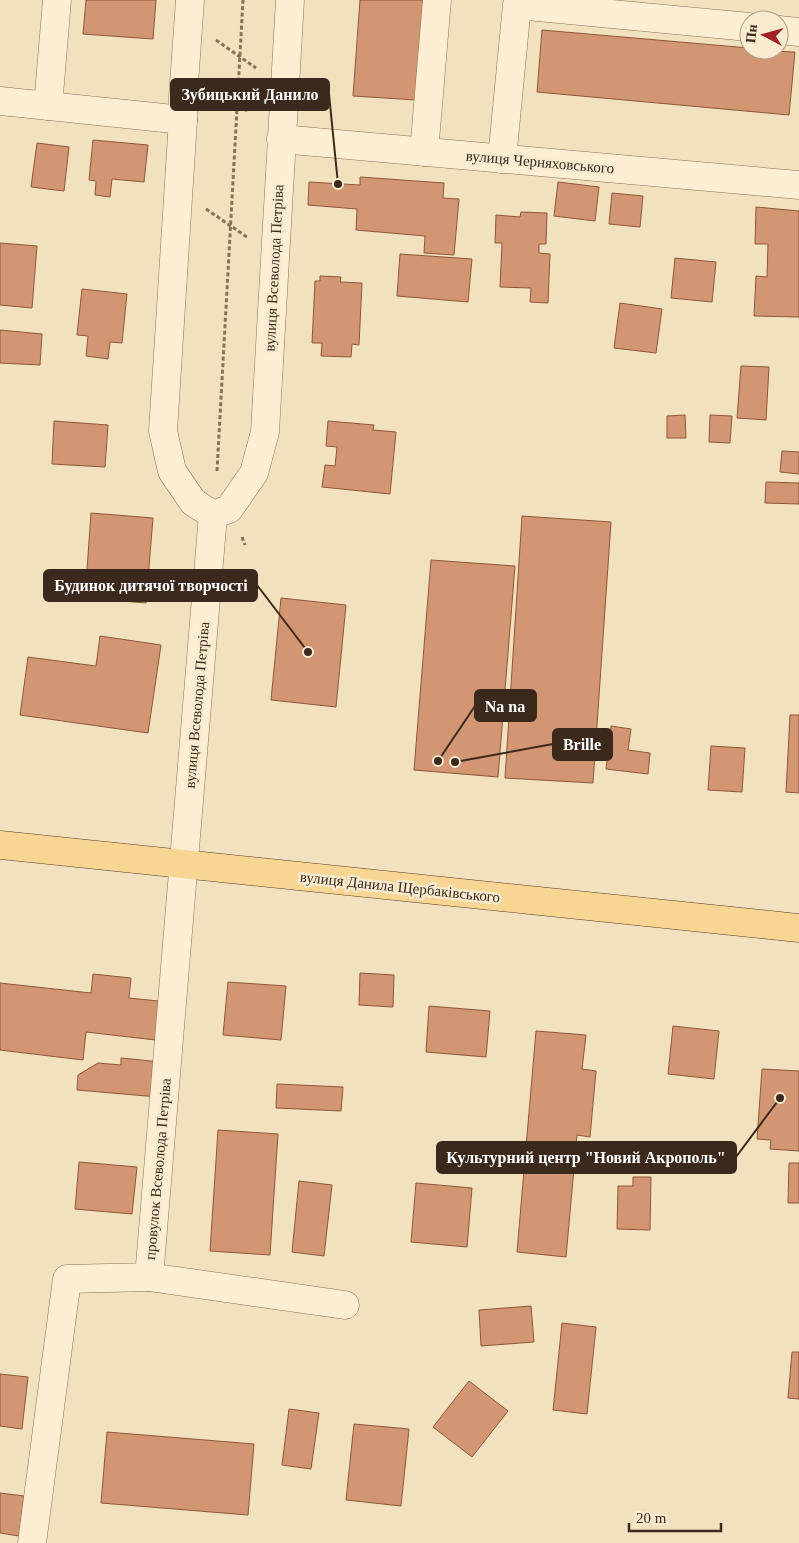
<svg xmlns="http://www.w3.org/2000/svg" width="799" height="1543" viewBox="0 0 799 1543" font-family="'Times New Roman',serif">
<style>
.building{fill:#d39672;stroke:#8e5739}
.lines{fill:none;stroke-linecap:round;stroke-linejoin:round}
.minor-casing{stroke:#8c7056;stroke-width:29}
.major-casing{stroke:#593e2b;stroke-width:29}
.path{stroke:#8c7056;stroke-width:3;stroke-dasharray:4 2.5;stroke-linecap:butt}
.minor{stroke:#fceed3;stroke-width:28}
.major{stroke:#f9d593;stroke-width:28}
.labels{text-anchor:middle;stroke-width:5;stroke-linejoin:round;paint-order:stroke}
.street-label{font-size:15px;fill:#3a291c;stroke:#f8ebd0}
.leader{fill:none;stroke:#3a291c;stroke-width:2}
.callout-dot{fill:#3a291c;stroke:#f8ebd0;stroke-width:2}
.callout{fill:#3a291c;stroke:#3a291c;stroke-width:2}
.callout-label{font-size:16px;text-anchor:middle;font-weight:bold;fill:#fff}
</style>
<rect width="100%" height="100%" fill="#f2e1bf"/>
<!-- building -->
<g class="building">
<path d="M 86,0 L 156,0 L 153,39 L 83,34 Z"/>
<path d="M 360,0 L 424,0 L 416,100 L 353,96 Z"/>
<path d="M 542,30 L 749,48 L 749,50 L 795,52 L 789,115 L 537,92 Z"/>
<path d="M 93,140 L 148,145 L 144,182 L 112,179 L 110,197 L 95,195 L 96,181 L 89,180 Z"/>
<path d="M 37,143 L 69,147 L 64,191 L 31,187 Z"/>
<path d="M 360,177 L 444,183 L 443,198 L 459,199 L 454,255 L 424,253 L 425,236 L 356,230 L 357,209 L 308,205 L 309,182 L 360,185 Z"/>
<path d="M 558,182 L 599,187 L 595,221 L 554,216 Z"/>
<path d="M 612,193 L 643,196 L 640,227 L 609,224 Z"/>
<path d="M 756,207 L 799,211 L 799,317 L 754,316 L 756,276 L 767,277 L 768,244 L 755,244 Z"/>
<path d="M 521,212 L 547,213 L 546,244 L 539,244 L 539,253 L 550,254 L 548,303 L 530,302 L 531,288 L 500,287 L 502,243 L 495,243 L 496,215 L 520,217 Z"/>
<path d="M 0,243 L 37,246 L 32,308 L 0,305 Z"/>
<path d="M 400,254 L 472,259 L 468,302 L 397,296 Z"/>
<path d="M 675,258 L 716,262 L 712,302 L 671,298 Z"/>
<path d="M 320,276 L 341,277 L 340,282 L 362,283 L 359,345 L 352,344 L 351,357 L 321,356 L 322,343 L 312,343 L 315,281 L 320,281 Z"/>
<path d="M 82,289 L 127,294 L 122,343 L 110,342 L 108,359 L 86,356 L 88,336 L 77,335 Z"/>
<path d="M 620,303 L 662,309 L 656,353 L 614,348 Z"/>
<path d="M 0,330 L 42,334 L 40,365 L 0,363 Z"/>
<path d="M 741,366 L 769,367 L 766,420 L 737,418 Z"/>
<path d="M 685,415 L 686,438 L 667,438 L 667,416 Z"/>
<path d="M 710,415 L 732,416 L 730,443 L 709,442 Z"/>
<path d="M 54,421 L 108,425 L 105,467 L 52,464 Z"/>
<path d="M 328,421 L 374,425 L 373,430 L 396,432 L 390,494 L 322,487 L 325,465 L 335,466 L 337,447 L 326,446 Z"/>
<path d="M 782,451 L 799,452 L 799,474 L 780,472 Z"/>
<path d="M 766,482 L 799,483 L 799,504 L 765,503 Z"/>
<path d="M 91,513 L 153,518 L 146,603 L 85,598 Z"/>
<path d="M 522,516 L 611,522 L 593,783 L 505,778 Z"/>
<path d="M 431,560 L 515,566 L 498,777 L 414,770 Z"/>
<path d="M 281,598 L 346,605 L 336,707 L 271,700 Z"/>
<path d="M 100,636 L 161,645 L 148,733 L 20,715 L 28,657 L 96,666 Z"/>
<path d="M 790,715 L 799,715 L 799,793 L 786,792 Z"/>
<path d="M 611,726 L 631,729 L 628,750 L 650,753 L 648,774 L 606,769 Z"/>
<path d="M 711,746 L 745,748 L 742,792 L 708,790 Z"/>
<path d="M 360,973 L 394,975 L 393,1007 L 359,1005 Z"/>
<path d="M 93,974 L 131,978 L 129,998 L 168,1002 L 164,1041 L 86,1032 L 83,1060 L 0,1050 L 0,983 L 91,993 Z"/>
<path d="M 228,982 L 286,986 L 281,1040 L 223,1035 Z"/>
<path d="M 429,1006 L 490,1011 L 486,1057 L 426,1052 Z"/>
<path d="M 673,1026 L 719,1031 L 714,1079 L 668,1074 Z"/>
<path d="M 536,1031 L 586,1035 L 582,1069 L 596,1071 L 590,1137 L 577,1135 L 566,1257 L 517,1252 Z"/>
<path d="M 121,1058 L 161,1062 L 158,1097 L 77,1090 L 78,1075 L 98,1063 L 121,1065 Z"/>
<path d="M 762,1069 L 799,1071 L 799,1151 L 770,1149 L 771,1140 L 757,1139 Z"/>
<path d="M 277,1084 L 343,1087 L 341,1111 L 276,1108 Z"/>
<path d="M 218,1130 L 278,1134 L 270,1255 L 210,1251 Z"/>
<path d="M 79,1162 L 137,1167 L 132,1214 L 75,1209 Z"/>
<path d="M 789,1163 L 799,1163 L 799,1203 L 788,1203 Z"/>
<path d="M 633,1177 L 651,1177 L 650,1230 L 617,1229 L 618,1186 L 633,1186 Z"/>
<path d="M 299,1181 L 332,1185 L 324,1256 L 292,1252 Z"/>
<path d="M 416,1183 L 472,1188 L 467,1247 L 411,1242 Z"/>
<path d="M 531,1306 L 534,1342 L 481,1346 L 479,1310 Z"/>
<path d="M 562,1323 L 596,1327 L 587,1414 L 553,1410 Z"/>
<path d="M 792,1352 L 799,1352 L 799,1399 L 788,1398 Z"/>
<path d="M 0,1374 L 28,1377 L 22,1429 L 0,1426 Z"/>
<path d="M 469,1381 L 508,1411 L 472,1457 L 433,1427 Z"/>
<path d="M 289,1409 L 319,1413 L 311,1469 L 282,1465 Z"/>
<path d="M 354,1424 L 409,1429 L 401,1506 L 346,1500 Z"/>
<path d="M 107,1432 L 254,1444 L 248,1515 L 101,1503 Z"/>
<path d="M 0,1493 L 24,1496 L 19,1536 L 0,1533 Z"/>
</g>
<g class="lines">
<!-- minor casing -->
<g class="minor-casing">
<g id="minor">
<path d="M 190,0 L 183,98 L 183,120 L 163,431 L 172,471 L 193,502 L 213,515"/>
<path d="M 779,30 L 799,32"/>
<path d="M 0,101 L 183,120"/>
<path d="M 48,106 L 57,0"/>
<path d="M 281,139 L 799,185"/>
<path d="M 424,152 L 437,0"/>
<path d="M 502,159 L 517,5 L 749,27"/>
<path d="M 213,515 L 229,509 L 254,473 L 265,432 L 290,0"/>
<path d="M 149,1277 L 345,1305"/>
<path d="M 32,1543 L 67,1279 L 149,1277 L 213,515"/>
</g>
</g>
<!-- major casing -->
<g class="major-casing">
<path id="major" d="M 0,845 L 799,928"/>
</g>
<!-- path -->
<g class="path">
<path d="M 216,40 L 256,68"/>
<path d="M 212,102 L 250,111"/>
<path d="M 206,209 L 247,237"/>
<path d="M 217,471 L 243,0"/>
<path d="M 242,537 L 245,545"/>
</g>
<!-- minor -->
<use href="#minor" class="minor"/>
<!-- major -->
<use href="#major" class="major"/>
</g>
<g class="labels">
<!-- street labels -->
<g class="street-label">
<text transform="translate(540 162) rotate(5)" y="5">вулиця Черняховського</text>
<text transform="translate(274 268) rotate(-87)" y="5">вулиця Всеволода Петріва</text>
<text transform="translate(197 705) rotate(-85)" y="5">вулиця Всеволода Петріва</text>
<text transform="translate(400 887) rotate(6)" y="5">вулиця Данила Щербаківського</text>
<text transform="translate(158 1169) rotate(-85)" y="5">провулок Всеволода Петріва</text>
</g>
</g>
<!-- callouts -->
<path class="leader" d="M338 184L329 94M308 652L257 585M438 761L475 706M455 762L553 744M780 1098L736 1157"/>
<g class="callout-dot">
<circle cx="338" cy="184" r="5"/>
<circle cx="308" cy="652" r="5"/>
<circle cx="438" cy="761" r="5"/>
<circle cx="455" cy="762" r="5"/>
<circle cx="780" cy="1098" r="5"/>
</g>
<g class="callout">
<rect x="171" y="79" width="158" height="31" rx="5"/>
<rect x="44" y="570" width="213" height="31" rx="5"/>
<rect x="475" y="690" width="61" height="31" rx="5"/>
<rect x="553" y="729" width="59" height="31" rx="5"/>
<rect x="437" y="1142" width="299" height="31" rx="5"/>
</g>
<g class="callout-label">
<text x="250" y="100">Зубицький Данило</text>
<text x="151" y="591">Будинок дитячої творчості</text>
<text x="505" y="712">Na na</text>
<text x="582" y="750">Brille</text>
<text x="586" y="1163">Культурний центр "Новий Акрополь"</text>
</g>
<!-- north arrow -->
<g transform="translate(764 35) rotate(276)"><circle r="24" fill="#f8ebd0" stroke="#ac9d88"/>
<path d="M0-4L9 19L0 12L-9 19Z" fill="#a12026"/>
<text y="-8" font-size="14" font-weight="bold" text-anchor="middle" fill="#3a291c">Пн</text>
</g>
<!-- scale -->
<path d="M629 1523v8h92v-8" fill="none" stroke="#3a291c" stroke-width="2.5"/>
<text x="636" y="1523" font-size="15" fill="#3a291c" stroke="#f8ebd0" stroke-width="4" paint-order="stroke">20 m</text>
</svg>
